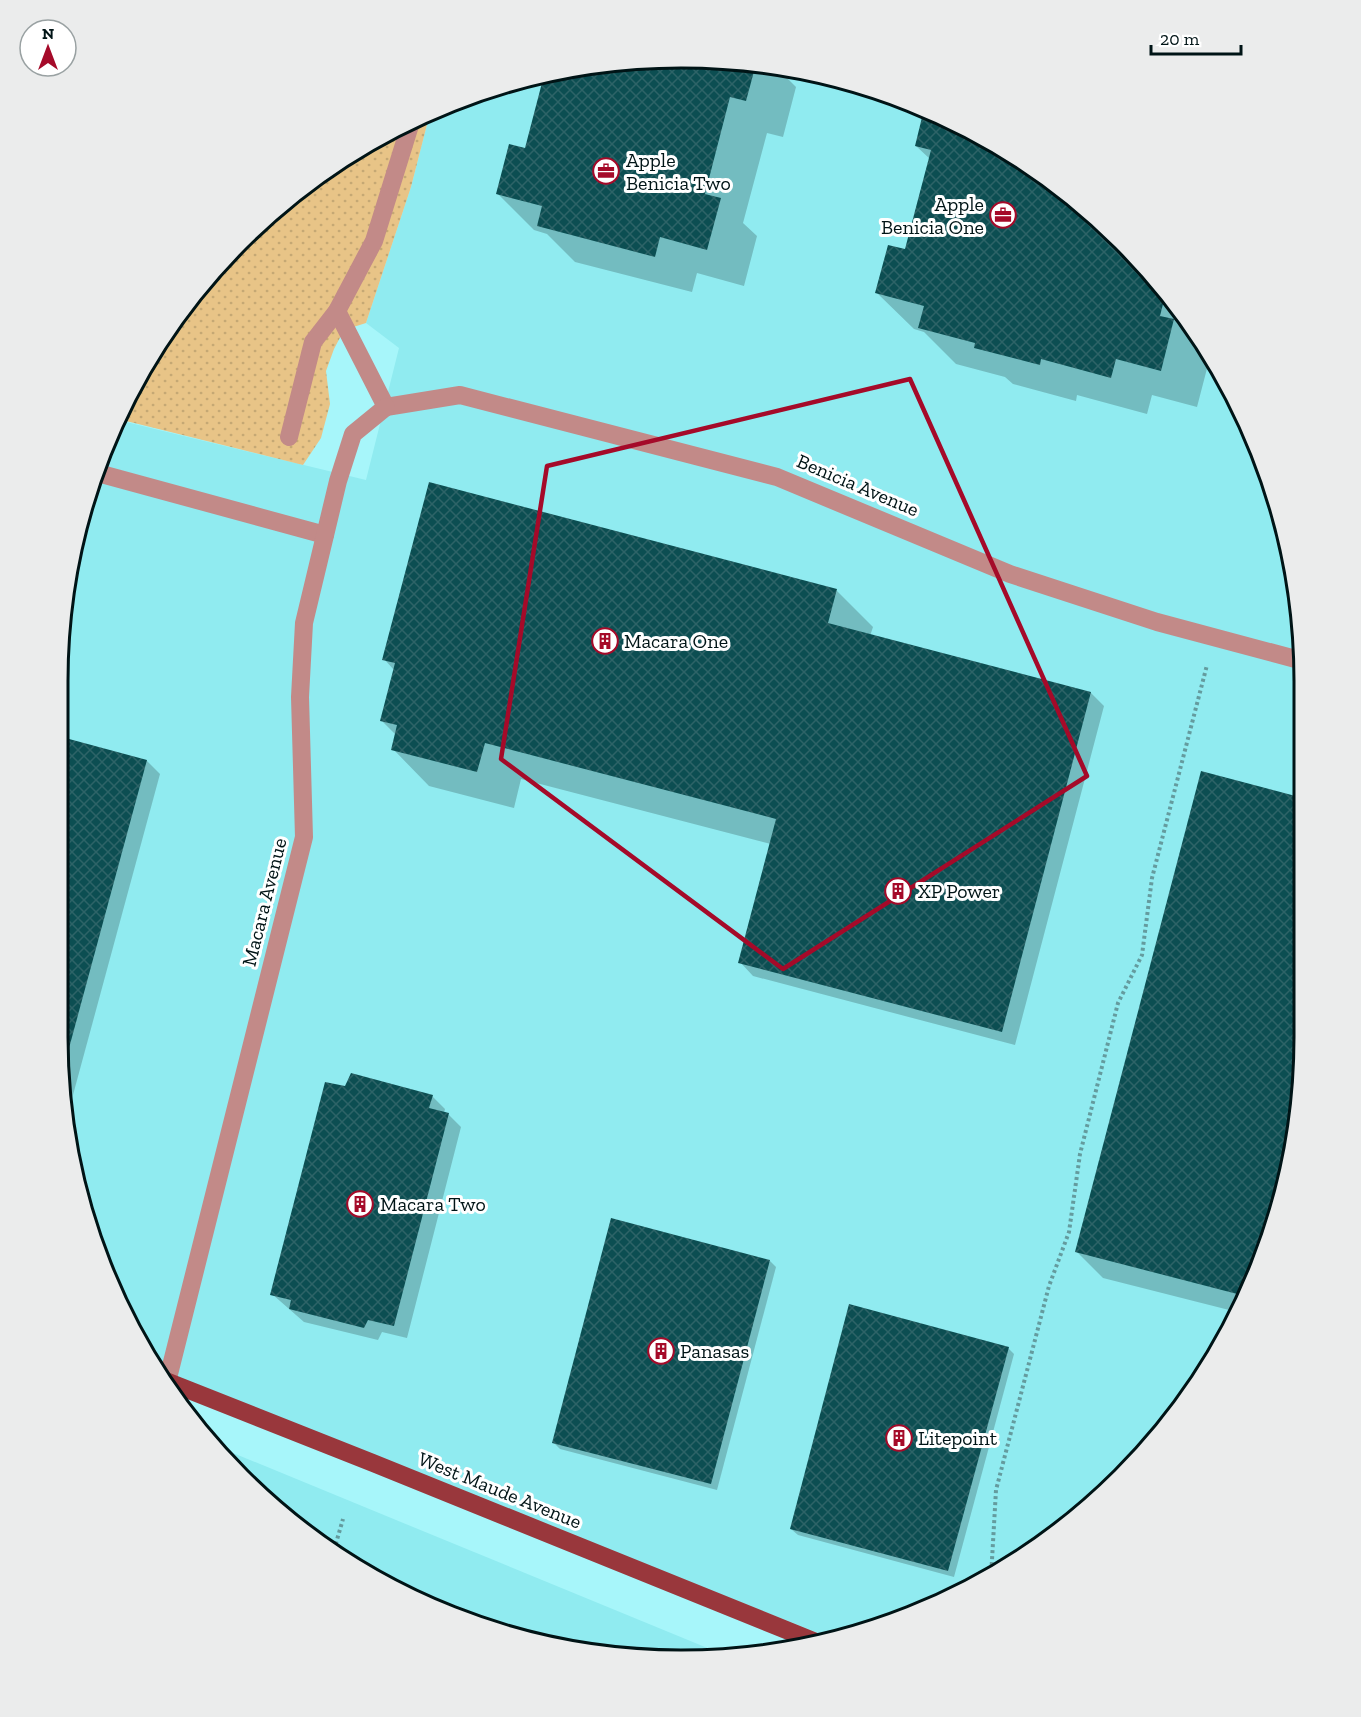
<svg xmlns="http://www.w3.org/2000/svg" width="1361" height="1717" viewBox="0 0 1361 1717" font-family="'Zilla Slab',serif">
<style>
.built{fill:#90ebf0}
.grass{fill:url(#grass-dots)}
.shadow{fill:#0003}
.building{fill:url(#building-cross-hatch)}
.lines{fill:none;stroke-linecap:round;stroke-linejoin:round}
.path{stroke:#649b9e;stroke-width:4;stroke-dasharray:3 3;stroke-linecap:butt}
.minor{stroke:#c28a88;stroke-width:18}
.major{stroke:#99373c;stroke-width:18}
.marked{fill:none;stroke:#a50a29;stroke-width:4.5;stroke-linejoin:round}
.labels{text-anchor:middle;stroke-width:6;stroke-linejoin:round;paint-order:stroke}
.poi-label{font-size:20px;fill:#001416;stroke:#fff;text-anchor:start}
.street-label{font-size:20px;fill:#001416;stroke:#fff}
.rim{fill:none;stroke:#001416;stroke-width:3}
</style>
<defs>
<pattern id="grass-dots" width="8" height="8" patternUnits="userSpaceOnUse" patternTransform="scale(1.5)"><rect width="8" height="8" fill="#e8c487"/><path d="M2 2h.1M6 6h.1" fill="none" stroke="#c5a874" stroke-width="1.8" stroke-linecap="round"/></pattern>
<pattern id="building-cross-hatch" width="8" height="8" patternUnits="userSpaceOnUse" patternTransform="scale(1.5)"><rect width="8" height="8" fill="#0c4e52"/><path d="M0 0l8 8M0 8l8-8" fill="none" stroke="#2d6367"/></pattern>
</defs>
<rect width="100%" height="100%" fill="#a7f6fa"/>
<!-- built -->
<g class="built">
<path d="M 722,58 L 842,78 L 957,121 L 1060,186 L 1149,270 L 1221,369 L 1283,519 L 1303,639 L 1304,1037 L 1292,1158 L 1257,1275 L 1199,1383 L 1092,1505 L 992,1577 L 836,1640 L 158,1371 L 140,1348 L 78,1198 L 57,1036 L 58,640 L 90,480 L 118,420 L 366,480 L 399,348 L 366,323 L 411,187 L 430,113 L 480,90 L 599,62 Z"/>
<path d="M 216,1446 L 722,1654 L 680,1660 L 519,1639 L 368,1576 L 239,1477 Z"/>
</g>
<!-- grass -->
<path class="grass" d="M 430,113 L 411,187 L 366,323 L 344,330 L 334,349 L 326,371 L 330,404 L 321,438 L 303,465 L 118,419 L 141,368 L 212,270 L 270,212 L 369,140 Z"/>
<!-- shadow -->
<g class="shadow">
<path d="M 722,58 L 776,67 L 796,87 L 783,137 L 767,133 L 743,223 L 757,236 L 744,286 L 697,273 L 692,292 L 575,262 L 547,234 L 534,230 L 498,194 Z"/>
<path d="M 957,121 L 1060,186 L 1149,270 L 1199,339 L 1198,345 L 1210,357 L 1197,407 L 1152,395 L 1147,414 L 1077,395 L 1076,401 L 1013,384 L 1005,377 L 956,364 L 924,332 L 914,329 L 877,293 L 906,251 L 930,159 L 916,146 Z"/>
<path d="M 836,590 L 873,627 L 870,636 L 1091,693 L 1104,706 L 1015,1045 L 753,976 L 740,962 L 771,844 L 521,779 L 514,808 L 429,786 L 393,749 L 396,735 L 381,720 L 394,670 L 384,659 Z"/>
<path d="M 58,737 L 147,761 L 160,774 L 70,1106 L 66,1105 L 57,1036 Z"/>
<path d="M 1203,773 L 1303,799 L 1304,1037 L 1292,1158 L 1257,1275 L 1237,1312 L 1103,1278 L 1077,1252 Z"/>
<path d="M 346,1088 L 432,1096 L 445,1109 L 444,1113 L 448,1114 L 461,1127 L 407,1338 L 382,1332 L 378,1340 L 304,1322 L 272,1294 Z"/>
<path d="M 770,1261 L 776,1267 L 717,1490 L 560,1449 L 553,1442 Z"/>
<path d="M 1008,1348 L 1014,1354 L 954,1577 L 798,1535 L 791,1529 Z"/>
</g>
<!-- building -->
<g class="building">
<path d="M 722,58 L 756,64 L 746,101 L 730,97 L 705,194 L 721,198 L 707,250 L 660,237 L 655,257 L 537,226 L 542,206 L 496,194 L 509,144 L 525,148 L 544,75 L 599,62 Z"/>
<path d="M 924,109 L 957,121 L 1060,186 L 1149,270 L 1166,292 L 1160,316 L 1174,319 L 1161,371 L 1116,359 L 1111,378 L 1041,359 L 1040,365 L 974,348 L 975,343 L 918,328 L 924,306 L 875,293 L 888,245 L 905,249 L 931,150 L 915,146 Z"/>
<path d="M 429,482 L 837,589 L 828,623 L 1091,692 L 1002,1032 L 738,963 L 776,819 L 485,743 L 477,772 L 391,750 L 397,725 L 380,721 L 395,663 L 382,660 Z"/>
<path d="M 58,736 L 147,760 L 62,1074 L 57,1036 Z"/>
<path d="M 1201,771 L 1303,798 L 1304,1037 L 1292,1158 L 1257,1275 L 1245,1296 L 1075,1252 Z"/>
<path d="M 351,1073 L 433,1095 L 429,1108 L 449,1113 L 394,1326 L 368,1320 L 364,1328 L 289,1309 L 291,1300 L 270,1295 L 325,1082 L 345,1086 Z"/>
<path d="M 611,1218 L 770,1260 L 711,1484 L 552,1443 Z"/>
<path d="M 849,1304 L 1009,1347 L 948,1571 L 790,1529 Z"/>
</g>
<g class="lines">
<!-- path -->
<g class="path">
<path d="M 334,1550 L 343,1519"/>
<path d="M 991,1577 L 996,1490 L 1049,1286 L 1069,1232 L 1080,1154 L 1118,1003 L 1142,955 L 1152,878 L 1207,665"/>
</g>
<!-- minor -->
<g class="minor">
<path d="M 337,311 L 386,407"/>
<path d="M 386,407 L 460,395 L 777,477 L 1010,574 L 1157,622 L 1303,661"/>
<path d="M 289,437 L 313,342 L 337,311 L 374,241 L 411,122"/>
<path d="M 94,472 L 325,535"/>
<path d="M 167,1382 L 304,837 L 300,697 L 304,623 L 338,481 L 353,434 L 386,407"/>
</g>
<!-- major -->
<path class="major" d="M 166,1381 L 373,1463 L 816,1642"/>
</g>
<!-- marked area -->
<path class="marked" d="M 910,379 L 1087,776 L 783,969 L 501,759 L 547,466 Z"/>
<!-- icons -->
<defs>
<g id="office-ring" transform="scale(1.35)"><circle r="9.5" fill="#fff" stroke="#a50a29" stroke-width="1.5"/><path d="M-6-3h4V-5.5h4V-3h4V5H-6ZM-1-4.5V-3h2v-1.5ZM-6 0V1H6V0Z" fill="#a50a29"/></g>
<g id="building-ring" transform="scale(1.35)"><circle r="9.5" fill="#fff" stroke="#a50a29" stroke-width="1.5"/><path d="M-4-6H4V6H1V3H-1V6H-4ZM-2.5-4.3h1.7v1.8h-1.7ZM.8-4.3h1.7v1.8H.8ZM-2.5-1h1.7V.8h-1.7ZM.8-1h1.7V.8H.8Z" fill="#a50a29"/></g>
</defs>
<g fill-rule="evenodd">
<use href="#office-ring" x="606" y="171"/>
<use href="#office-ring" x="1003" y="215"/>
<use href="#building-ring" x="605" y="641"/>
<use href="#building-ring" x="898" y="891"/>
<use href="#building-ring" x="360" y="1204"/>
<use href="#building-ring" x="661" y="1351"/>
<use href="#building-ring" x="899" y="1438"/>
</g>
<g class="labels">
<!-- poi labels -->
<g class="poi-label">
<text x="626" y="167">Apple<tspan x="626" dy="23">Benicia Two</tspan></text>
<text x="984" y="211" text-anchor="end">Apple<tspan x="984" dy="23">Benicia One</tspan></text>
<text x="624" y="648">Macara One</text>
<text x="918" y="898">XP Power</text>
<text x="380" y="1211">Macara Two</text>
<text x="680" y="1358">Panasas</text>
<text x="918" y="1445">Litepoint</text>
</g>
<!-- street labels -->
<g class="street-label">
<text transform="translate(858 485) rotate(23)" y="7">Benicia Avenue</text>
<text transform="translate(264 902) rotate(-76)" y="7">Macara Avenue</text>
<text transform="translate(500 1490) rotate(22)" y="7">West Maude Avenue</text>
</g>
</g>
<!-- crop -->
<path d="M0 0H1361V1717H0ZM681 68H681A613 613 0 0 1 1294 681V1037A613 613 0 0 1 681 1650H681A613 613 0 0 1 68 1037V681A613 613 0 0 1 681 68Z" fill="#ebecec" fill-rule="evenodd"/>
<path class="rim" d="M681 68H681A613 613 0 0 1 1294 681V1037A613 613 0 0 1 681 1650H681A613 613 0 0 1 68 1037V681A613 613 0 0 1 681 68Z"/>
<!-- north arrow -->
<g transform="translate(48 48)"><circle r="28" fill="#ffffff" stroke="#99a1a2" stroke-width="1.5"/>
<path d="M0-4.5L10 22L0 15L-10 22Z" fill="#a50a29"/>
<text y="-9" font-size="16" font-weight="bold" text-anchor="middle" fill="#001416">N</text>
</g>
<!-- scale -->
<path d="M1151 45v9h90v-9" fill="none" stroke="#001416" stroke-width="3"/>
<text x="1160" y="45" font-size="18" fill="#001416" stroke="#ffffff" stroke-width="4.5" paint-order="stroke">20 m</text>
</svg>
